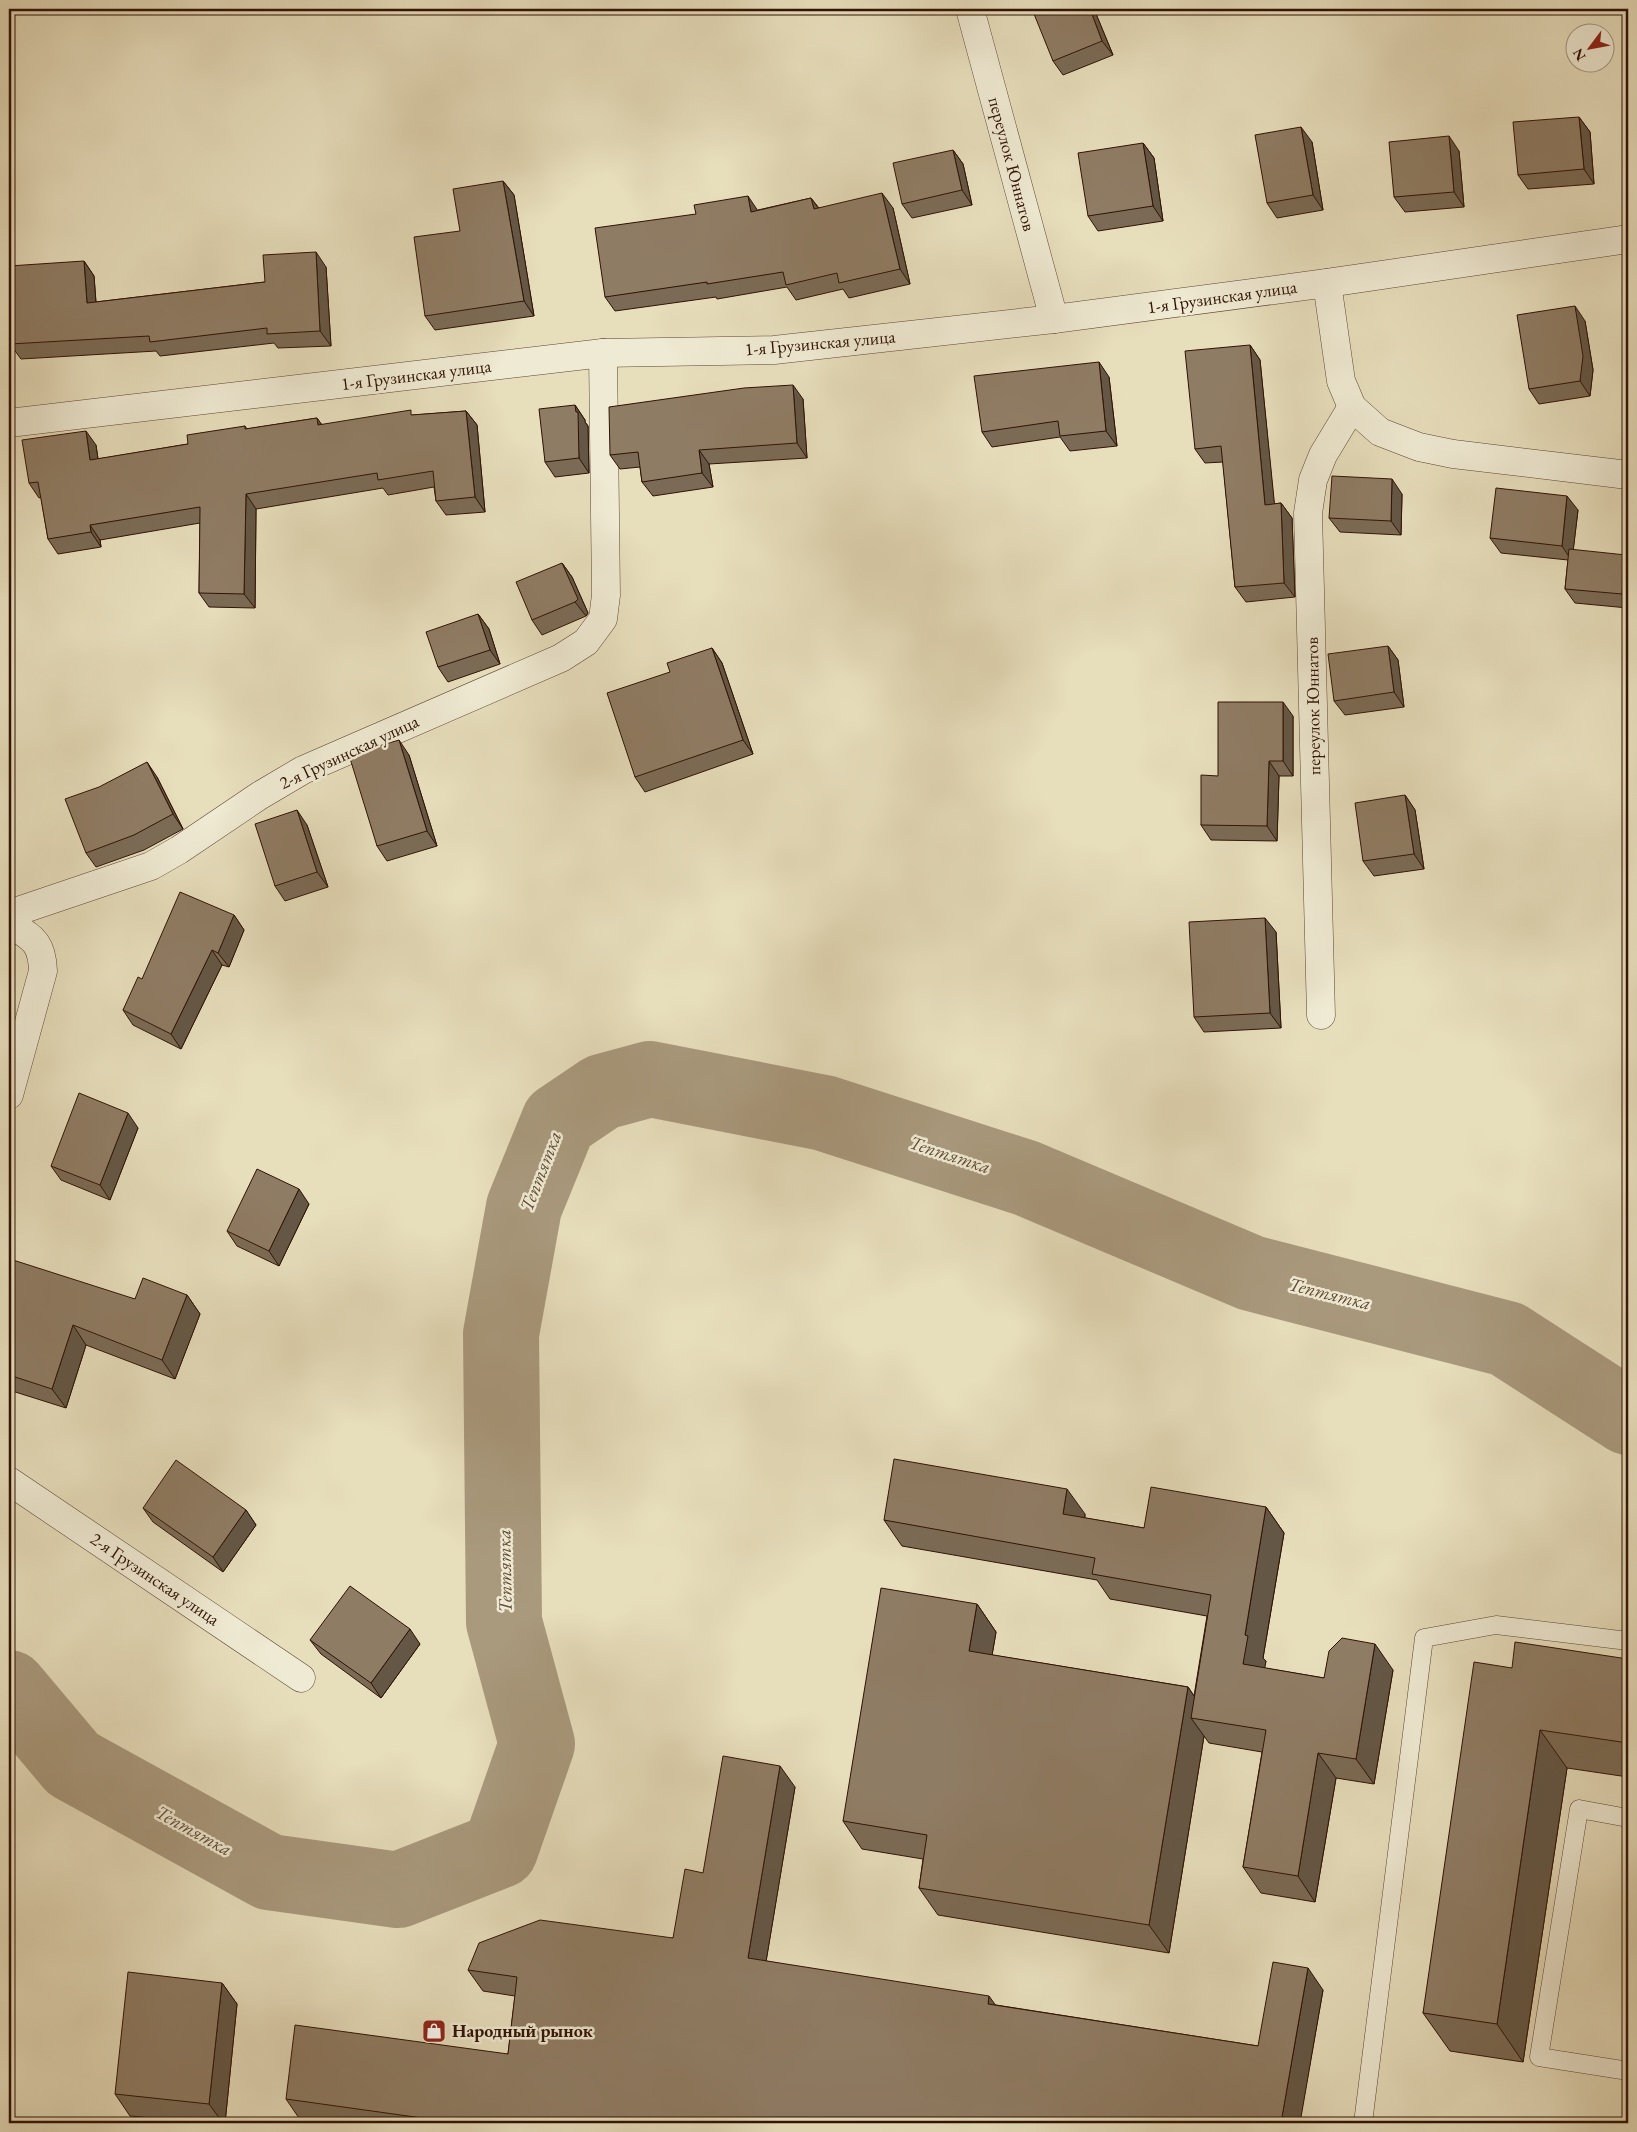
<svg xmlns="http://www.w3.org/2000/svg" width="1637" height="2132" viewBox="0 0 1637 2132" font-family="'EB Garamond',serif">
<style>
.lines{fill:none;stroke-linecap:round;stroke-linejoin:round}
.river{stroke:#a9997d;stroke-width:76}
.service-casing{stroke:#5e4532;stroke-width:19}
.minor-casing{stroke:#5e4532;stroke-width:29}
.service{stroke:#efead3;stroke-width:18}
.minor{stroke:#efead3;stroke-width:28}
.wall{fill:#7b6b56;stroke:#301204}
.shaded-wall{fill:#645746;stroke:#301204}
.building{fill:#8f7c64;stroke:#301204}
.labels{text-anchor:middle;stroke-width:5;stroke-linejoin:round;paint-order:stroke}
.street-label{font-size:18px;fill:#301204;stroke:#efead3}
.poi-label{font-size:18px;font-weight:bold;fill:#301204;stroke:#efead3;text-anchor:start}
.water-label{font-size:19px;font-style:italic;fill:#604834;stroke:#efead3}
</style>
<rect width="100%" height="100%" fill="#e7debc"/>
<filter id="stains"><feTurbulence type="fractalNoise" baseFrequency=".004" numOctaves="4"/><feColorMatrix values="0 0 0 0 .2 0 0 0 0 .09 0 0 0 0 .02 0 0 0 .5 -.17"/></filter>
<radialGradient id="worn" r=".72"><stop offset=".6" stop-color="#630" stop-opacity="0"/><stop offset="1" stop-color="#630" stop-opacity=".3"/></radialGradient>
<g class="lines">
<!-- river -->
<path class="river" d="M 9,1688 L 73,1764 L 269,1872 L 398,1890 L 500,1850 L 537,1744 L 504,1622 L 501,1334 L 524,1207 L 559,1121 L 602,1092 L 650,1079 L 824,1113 L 1026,1178 L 1251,1273 L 1507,1339 L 1628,1417"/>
<!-- service casing -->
<g class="service-casing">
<g id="service">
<path d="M 1622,2070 L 1539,2057 L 1579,1809 L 1628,1818"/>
<path d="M 1363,2123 L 1424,1638 L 1496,1625 L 1628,1641"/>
</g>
</g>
<!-- minor casing -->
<g class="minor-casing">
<g id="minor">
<path d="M 970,9 L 1054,319"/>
<path d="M 1327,283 L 1341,381 L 1352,407 L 1380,432 L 1419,447 L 1453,454 L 1628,475"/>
<path d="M 9,423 L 603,353 L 774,350 L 1054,319 L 1327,283 L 1628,239"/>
<path d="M 9,914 L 151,866 L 179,850 L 259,796 L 303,770 L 561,658 L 586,642 L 603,619 L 606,595 L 603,353"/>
<path d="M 9,923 C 32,938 42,941 43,971 L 9,1095"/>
<path d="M 1321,1015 L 1308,513 L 1313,480 L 1323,455 L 1352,407"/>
<path d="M 9,1481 L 301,1678"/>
</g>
</g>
<!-- service -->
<use href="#service" class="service"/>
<!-- minor -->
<use href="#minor" class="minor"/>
</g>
<!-- wall -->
<g class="wall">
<path d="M 1094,9 L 1113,55 L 1063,75 L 1053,61 Z"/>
<path d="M 1579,117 L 1590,132 L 1594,184 L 1528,189 L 1518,175 Z"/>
<path d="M 1312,142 L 1323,210 L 1277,218 L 1267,203 Z"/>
<path d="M 1143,143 L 1154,158 L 1163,221 L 1098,231 L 1088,216 Z"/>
<path d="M 953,150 L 963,164 L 972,205 L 912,218 L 902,204 Z"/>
<path d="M 1459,151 L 1464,207 L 1405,212 L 1394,197 Z"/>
<path d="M 503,181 L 514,195 L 534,316 L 435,330 L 425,316 L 460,231 Z"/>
<path d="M 811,198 L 819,208 L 893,208 L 910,284 L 849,298 L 843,289 L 796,300 L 787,287 L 717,299 L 716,297 L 615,311 L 605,297 L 758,210 Z"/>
<path d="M 84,261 L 94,276 L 96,302 L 265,282 L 326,267 L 331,346 L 278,348 L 274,343 L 160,356 L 156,351 L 21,359 L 10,344 Z"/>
<path d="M 1585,321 L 1593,370 L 1590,396 L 1539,404 L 1529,389 Z"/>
<path d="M 1250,345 L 1260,360 L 1274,504 L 1281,503 L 1292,518 L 1295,597 L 1246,602 L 1235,587 L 1223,462 L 1205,463 L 1195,449 Z"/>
<path d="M 1109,377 L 1117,446 L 1070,451 L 1060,437 L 992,447 L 982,432 Z"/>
<path d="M 803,399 L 807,458 L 709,464 L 713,487 L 653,496 L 642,482 L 640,467 L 620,469 L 610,455 Z"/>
<path d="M 575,405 L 585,420 L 585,422 L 588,426 L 589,473 L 555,477 L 545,462 Z"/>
<path d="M 466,411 L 477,425 L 485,512 L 446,515 L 436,501 L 434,487 L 388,495 L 383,488 L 256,509 L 255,608 L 209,607 L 199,593 L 200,523 L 100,540 L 101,547 L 58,554 L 48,539 L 41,497 L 39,498 L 29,483 L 96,445 L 98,459 L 188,444 L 245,426 L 247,429 L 317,418 L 322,425 L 414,415 Z"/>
<path d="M 1402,494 L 1401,535 L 1340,532 L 1329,518 Z"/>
<path d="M 1578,510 L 1573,550 L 1628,558 L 1628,608 L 1575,603 L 1565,589 L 1568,560 L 1501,553 L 1490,538 Z"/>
<path d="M 562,563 L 572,577 L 588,613 L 586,616 L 542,635 L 532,620 Z"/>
<path d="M 478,614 L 489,629 L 500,664 L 448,682 L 438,667 Z"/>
<path d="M 1388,646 L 1398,660 L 1404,707 L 1345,715 L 1334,701 Z"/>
<path d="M 712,648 L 722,663 L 753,754 L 645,792 L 635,777 L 670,672 Z"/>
<path d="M 1293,716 L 1293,776 L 1279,776 L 1277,841 L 1211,840 L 1201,825 L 1218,776 Z"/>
<path d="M 409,755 L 437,846 L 387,861 L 377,846 Z"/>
<path d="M 157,777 L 183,829 L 144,850 L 96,867 L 86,853 Z"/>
<path d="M 1405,795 L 1415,810 L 1424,869 L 1374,876 L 1363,861 Z"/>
<path d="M 307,825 L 328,887 L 285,901 L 275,886 Z"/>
<path d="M 234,915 L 244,930 L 229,967 L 222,965 L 181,1049 L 133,1025 L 123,1010 L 142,979 Z"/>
<path d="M 1276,932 L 1281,1028 L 1204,1032 L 1194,1017 Z"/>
<path d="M 138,1128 L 110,1200 L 61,1180 L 51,1166 Z"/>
<path d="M 309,1204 L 279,1266 L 237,1246 L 227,1231 Z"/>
<path d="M 9,1273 L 135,1299 L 187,1295 L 200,1314 L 175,1379 L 86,1345 L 66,1408 L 9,1390 Z"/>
<path d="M 1266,1507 L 1284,1533 L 1263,1658 L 1266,1661 L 1264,1668 L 1324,1678 L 1393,1670 L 1374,1784 L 1336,1778 L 1315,1902 L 1261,1893 L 1243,1867 L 1262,1752 L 1209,1743 L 1204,1736 L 1169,1953 L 938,1915 L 919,1888 L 923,1859 L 862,1849 L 843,1821 L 977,1604 L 996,1632 L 992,1655 L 1188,1687 L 1194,1696 L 1207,1616 L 1110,1599 L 1097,1580 L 902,1546 L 884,1520 L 1085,1514 L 1085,1518 L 1144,1528 Z"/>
<path d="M 143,1508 L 246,1510 L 256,1525 L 223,1572 L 153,1522 Z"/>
<path d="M 310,1640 L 420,1644 L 381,1698 L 321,1654 Z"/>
<path d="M 1628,1659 L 1628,1777 L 1567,1768 L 1523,2062 L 1450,2051 L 1423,2013 L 1512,1668 Z"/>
<path d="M 795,1787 L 766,1961 L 996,2005 L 1258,2046 L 1323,1990 L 1300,2120 L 1317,2123 L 318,2123 L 301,2121 L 286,2099 L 508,2054 L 515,1996 L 483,1991 L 468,1970 L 673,1938 L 703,1873 Z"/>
<path d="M 222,1983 L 237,2004 L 225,2123 L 201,2123 L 130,2116 L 115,2094 Z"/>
</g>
<!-- shaded-wall -->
<g class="shaded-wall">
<path d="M 1090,9 L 1094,9 L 1113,55 L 1102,41 Z"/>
<path d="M 1579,117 L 1590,132 L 1594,184 L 1584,169 Z"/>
<path d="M 1301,127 L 1312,142 L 1323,210 L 1313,195 Z"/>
<path d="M 1449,136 L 1459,151 L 1464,207 L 1454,192 Z"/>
<path d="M 1143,143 L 1154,158 L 1163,221 L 1153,206 Z"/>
<path d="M 953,150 L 963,164 L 972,205 L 962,190 Z"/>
<path d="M 503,181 L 514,195 L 534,316 L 524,301 Z"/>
<path d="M 882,193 L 893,208 L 910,284 L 900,269 Z"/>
<path d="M 748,196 L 758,211 L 751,212 Z"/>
<path d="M 811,198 L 822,213 L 814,209 Z"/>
<path d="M 316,252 L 326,267 L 331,346 L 320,331 Z"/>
<path d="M 84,261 L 94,276 L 97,318 L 87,303 Z"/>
<path d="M 1575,306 L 1585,321 L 1593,370 L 1590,396 L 1580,381 Z"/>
<path d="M 1250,345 L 1260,360 L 1276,519 L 1265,505 Z"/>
<path d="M 1099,362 L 1109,377 L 1117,446 L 1106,431 Z"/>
<path d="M 793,385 L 803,399 L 807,458 L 797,443 Z"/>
<path d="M 575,405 L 585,420 L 585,422 L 588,426 L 589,473 L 579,458 Z"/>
<path d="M 466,411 L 477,425 L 485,512 L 475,497 Z"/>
<path d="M 317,418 L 327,432 L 318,425 Z"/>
<path d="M 86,431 L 96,445 L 100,474 L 90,460 Z"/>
<path d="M 699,450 L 709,464 L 713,487 L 702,473 Z"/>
<path d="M 1392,479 L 1402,494 L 1401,535 L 1391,521 Z"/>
<path d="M 246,494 L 256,509 L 255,608 L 244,594 Z"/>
<path d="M 1567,496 L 1578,510 L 1572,561 L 1562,546 Z"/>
<path d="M 1281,503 L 1292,518 L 1295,597 L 1284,583 Z"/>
<path d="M 90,525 L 100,540 L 101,547 L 91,532 Z"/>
<path d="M 1626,555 L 1628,558 L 1628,603 L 1622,594 Z"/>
<path d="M 562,563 L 572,577 L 588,613 L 586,616 L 575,602 Z"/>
<path d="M 478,614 L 489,629 L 500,664 L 490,650 Z"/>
<path d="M 1388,646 L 1398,660 L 1404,707 L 1394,692 Z"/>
<path d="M 712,648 L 722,663 L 753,754 L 743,740 Z"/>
<path d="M 1283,702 L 1293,716 L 1293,776 L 1283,761 Z"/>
<path d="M 399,740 L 409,755 L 437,846 L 427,831 Z"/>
<path d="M 1269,761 L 1279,776 L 1277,841 L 1267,826 Z"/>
<path d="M 147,762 L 157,777 L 183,829 L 173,814 Z"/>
<path d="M 1405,795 L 1415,810 L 1424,869 L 1414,854 Z"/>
<path d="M 297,810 L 307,825 L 328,887 L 317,872 Z"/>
<path d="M 234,915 L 244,930 L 229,967 L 218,953 Z"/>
<path d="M 1265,918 L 1276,932 L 1281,1028 L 1270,1013 Z"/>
<path d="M 212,950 L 222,965 L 181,1049 L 171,1034 Z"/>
<path d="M 128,1113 L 138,1128 L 110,1200 L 100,1185 Z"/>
<path d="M 299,1189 L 309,1204 L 279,1266 L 269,1251 Z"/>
<path d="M 187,1295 L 200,1314 L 175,1379 L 162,1360 Z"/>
<path d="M 73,1325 L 86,1345 L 66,1408 L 52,1389 Z"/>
<path d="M 1067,1489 L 1085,1514 L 1081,1540 L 1063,1514 Z"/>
<path d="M 1266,1507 L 1284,1533 L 1263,1658 L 1266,1661 L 1261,1689 L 1243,1664 L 1245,1635 Z"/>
<path d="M 246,1510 L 256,1525 L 223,1572 L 213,1557 Z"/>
<path d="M 977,1604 L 996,1632 L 988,1679 L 969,1651 Z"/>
<path d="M 410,1629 L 420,1644 L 381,1698 L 371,1683 Z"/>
<path d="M 1375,1644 L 1393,1670 L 1374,1784 L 1356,1759 Z"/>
<path d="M 1188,1687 L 1207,1715 L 1191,1718 L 1204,1736 L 1169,1953 L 1149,1925 Z"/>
<path d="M 1540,1730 L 1567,1768 L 1523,2062 L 1497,2024 Z"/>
<path d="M 1318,1753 L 1336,1778 L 1315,1902 L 1298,1876 Z"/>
<path d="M 780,1766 L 795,1787 L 763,1980 L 748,1958 Z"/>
<path d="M 1308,1968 L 1323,1990 L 1300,2123 L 1282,2117 Z"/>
<path d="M 222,1983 L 237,2004 L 225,2123 L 223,2123 L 209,2104 Z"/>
<path d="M 989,1996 L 1004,2017 L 988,2004 Z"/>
</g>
<!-- building -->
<g class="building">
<path d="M 1032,9 L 1090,9 L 1102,41 L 1053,61 Z"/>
<path d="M 1579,117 L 1584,169 L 1518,175 L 1513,122 Z"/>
<path d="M 1301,127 L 1313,195 L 1267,203 L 1255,135 Z"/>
<path d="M 1449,136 L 1454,192 L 1394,197 L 1389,142 Z"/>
<path d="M 1143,143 L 1153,206 L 1088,216 L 1078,153 Z"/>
<path d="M 953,150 L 962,190 L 902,204 L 893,163 Z"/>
<path d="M 503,181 L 524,301 L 425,316 L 414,237 L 460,231 L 453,189 Z"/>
<path d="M 882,193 L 900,269 L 839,283 L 837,273 L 786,285 L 783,272 L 707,284 L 707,282 L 605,297 L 595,228 L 696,214 L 694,205 L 748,196 L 751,212 L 811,198 L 814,209 Z"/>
<path d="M 316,252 L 320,331 L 267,334 L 267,328 L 150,342 L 149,336 L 10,344 L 9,317 L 9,266 L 84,261 L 87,303 L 265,282 L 263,255 Z"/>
<path d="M 1575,306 L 1583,356 L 1580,381 L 1529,389 L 1517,315 Z"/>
<path d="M 1250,345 L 1265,505 L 1281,503 L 1284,583 L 1235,587 L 1221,446 L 1195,449 L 1185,351 Z"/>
<path d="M 1099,362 L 1106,431 L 1060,436 L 1058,421 L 982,432 L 974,376 Z"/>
<path d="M 793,385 L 797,443 L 699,450 L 702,473 L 642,482 L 638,452 L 610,455 L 609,407 L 744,388 Z"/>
<path d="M 575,405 L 576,412 L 578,412 L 579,458 L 545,462 L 539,409 Z"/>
<path d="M 411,410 L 411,415 L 466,411 L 475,497 L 436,501 L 433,471 L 378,480 L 377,473 L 246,494 L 244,594 L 199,593 L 200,507 L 90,525 L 91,532 L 48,539 L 38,482 L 29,483 L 22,440 L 86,431 L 90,460 L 188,444 L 187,435 L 245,426 L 245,429 L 317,418 L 318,425 Z"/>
<path d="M 1332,476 L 1392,479 L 1391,521 L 1329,518 Z"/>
<path d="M 1496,488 L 1567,496 L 1562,546 L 1490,538 Z"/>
<path d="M 1569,549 L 1626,555 L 1622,594 L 1565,589 Z"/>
<path d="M 562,563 L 578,599 L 575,602 L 532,620 L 516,582 Z"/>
<path d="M 478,614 L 490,650 L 438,667 L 426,632 Z"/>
<path d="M 1388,646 L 1394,692 L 1334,701 L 1328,654 Z"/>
<path d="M 712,648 L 743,740 L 635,777 L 607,693 L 670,672 L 667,663 Z"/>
<path d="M 1218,702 L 1283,702 L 1283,761 L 1269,761 L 1267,826 L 1201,825 L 1201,775 L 1218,776 Z"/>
<path d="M 399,740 L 427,831 L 377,846 L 349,755 Z"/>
<path d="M 147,762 L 173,814 L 134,835 L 86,853 L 65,799 L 99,787 Z"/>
<path d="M 1405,795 L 1414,854 L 1363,861 L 1355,803 Z"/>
<path d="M 297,810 L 317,872 L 275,886 L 255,824 Z"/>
<path d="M 180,892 L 234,915 L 218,953 L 212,950 L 171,1034 L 123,1010 L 138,977 L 142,979 Z"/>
<path d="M 1265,918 L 1270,1013 L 1194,1017 L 1189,922 Z"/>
<path d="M 79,1093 L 128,1113 L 100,1185 L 51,1166 Z"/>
<path d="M 257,1169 L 299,1189 L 269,1251 L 227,1231 Z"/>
<path d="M 13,1260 L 135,1299 L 143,1278 L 187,1295 L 162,1360 L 73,1325 L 52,1389 L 9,1375 L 9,1273 Z"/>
<path d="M 894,1459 L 1067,1489 L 1063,1514 L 1144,1528 L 1151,1487 L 1266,1507 L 1245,1635 L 1248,1636 L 1243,1664 L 1324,1678 L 1329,1651 L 1342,1638 L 1375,1644 L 1356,1759 L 1318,1753 L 1298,1876 L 1243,1867 L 1266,1730 L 1191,1718 L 1211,1595 L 1092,1574 L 1095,1558 L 884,1520 Z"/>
<path d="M 176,1460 L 246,1510 L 213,1557 L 143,1508 Z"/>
<path d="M 350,1586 L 410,1629 L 371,1683 L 310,1640 Z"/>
<path d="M 881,1588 L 977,1604 L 969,1651 L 1188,1687 L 1149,1925 L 919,1888 L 927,1835 L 843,1821 Z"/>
<path d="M 1515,1642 L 1628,1659 L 1628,1743 L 1540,1730 L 1497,2024 L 1423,2013 L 1474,1662 L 1512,1668 Z"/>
<path d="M 723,1756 L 780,1766 L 748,1958 L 989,1996 L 988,2004 L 1258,2046 L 1273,1962 L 1308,1968 L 1282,2117 L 1317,2123 L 458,2123 L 286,2099 L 295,2025 L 508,2054 L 517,1977 L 468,1970 L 479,1943 L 540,1920 L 673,1938 L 685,1869 L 703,1873 Z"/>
<path d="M 128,1972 L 222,1983 L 209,2104 L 115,2094 Z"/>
</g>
<!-- icons -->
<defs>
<g id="shop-square" transform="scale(1.25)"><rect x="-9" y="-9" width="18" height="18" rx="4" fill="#8f2418" stroke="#efead3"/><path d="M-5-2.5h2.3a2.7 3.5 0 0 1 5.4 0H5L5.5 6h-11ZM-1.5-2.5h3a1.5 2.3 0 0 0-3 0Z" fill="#fff"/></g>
</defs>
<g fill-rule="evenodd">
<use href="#shop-square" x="434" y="2031"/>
</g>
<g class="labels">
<!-- street labels -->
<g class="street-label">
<text transform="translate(1012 164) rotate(75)" y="6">переулок Юннатов</text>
<text transform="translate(1222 297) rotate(-8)" y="6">1-я Грузинская улица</text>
<text transform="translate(820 343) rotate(-5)" y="6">1-я Грузинская улица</text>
<text transform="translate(416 375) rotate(-7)" y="6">1-я Грузинская улица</text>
<text transform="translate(1313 706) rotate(-91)" y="6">переулок Юннатов</text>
<text transform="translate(349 752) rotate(-25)" y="6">2-я Грузинская улица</text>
<text transform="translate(155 1579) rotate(34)" y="6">2-я Грузинская улица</text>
</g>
<!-- poi labels -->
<g class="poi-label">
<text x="452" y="2037">Народный рынок</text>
</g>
<!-- water labels -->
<g class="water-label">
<text transform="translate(950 1154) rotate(18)" y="7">Тептятка</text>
<text transform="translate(540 1171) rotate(-69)" y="7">Тептятка</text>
<text transform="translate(1330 1293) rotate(14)" y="7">Тептятка</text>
<text transform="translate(504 1571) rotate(-91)" y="7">Тептятка</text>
<text transform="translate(194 1830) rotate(29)" y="7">Тептятка</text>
</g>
</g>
<!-- margin -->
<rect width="1637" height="2132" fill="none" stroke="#e7debc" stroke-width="30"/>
<rect x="10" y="10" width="1617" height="2112" fill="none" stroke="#301204" stroke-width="2.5"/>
<rect x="15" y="15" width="1607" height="2102" fill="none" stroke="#301204"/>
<!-- north arrow -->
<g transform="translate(1590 48) rotate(238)"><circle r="24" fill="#efead3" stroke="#a39480"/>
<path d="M0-4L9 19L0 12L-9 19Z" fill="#8f2418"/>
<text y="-8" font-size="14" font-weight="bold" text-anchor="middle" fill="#301204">N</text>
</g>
<rect width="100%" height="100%" filter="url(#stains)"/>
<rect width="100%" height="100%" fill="url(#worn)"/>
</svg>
